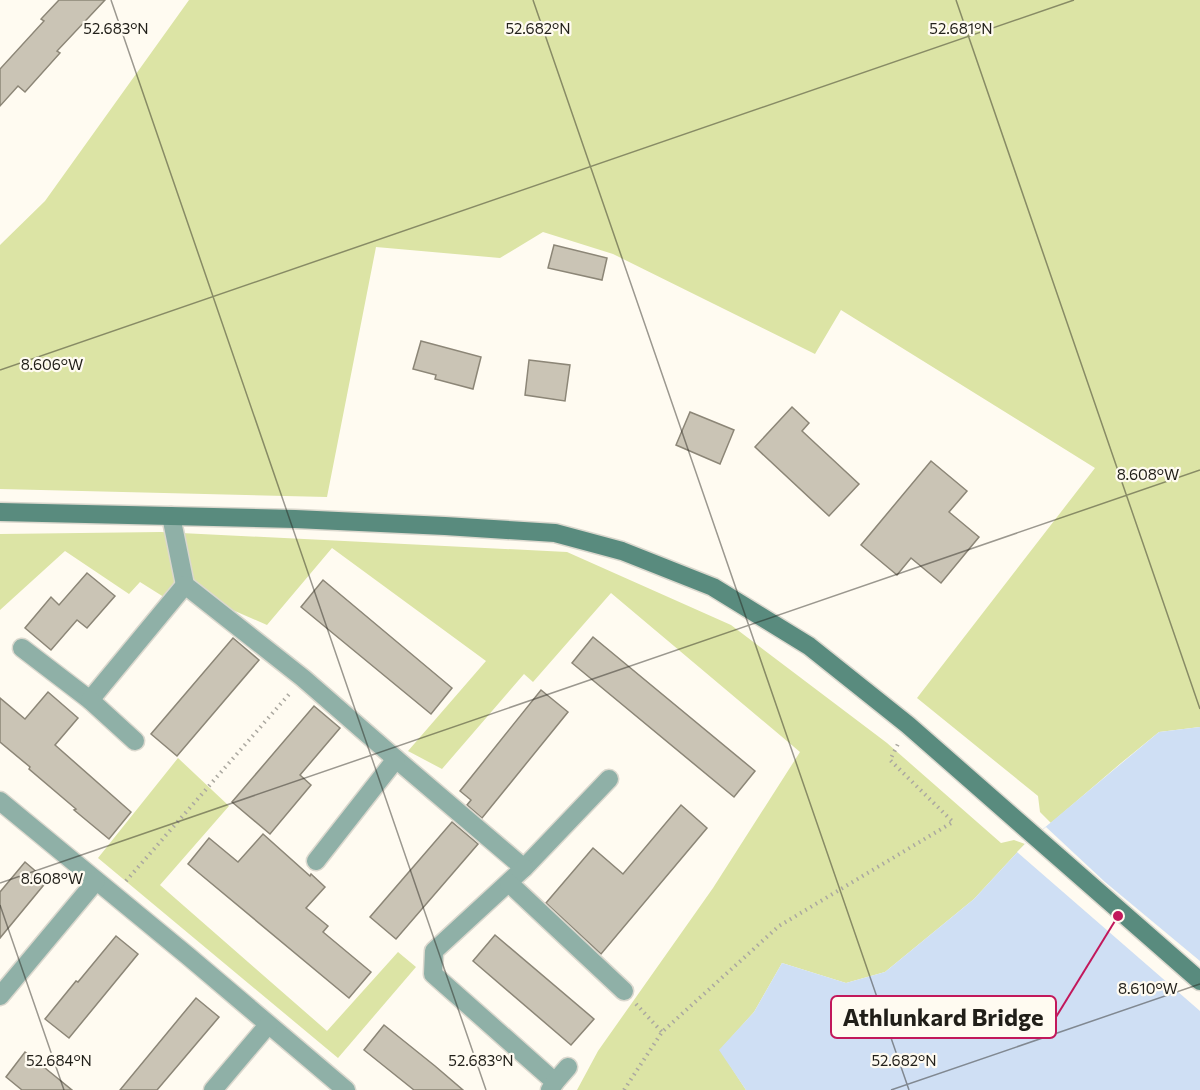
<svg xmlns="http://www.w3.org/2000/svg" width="1200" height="1090" viewBox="0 0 1200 1090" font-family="Commissioner,sans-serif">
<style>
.green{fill:#dce4a5}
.water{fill:#cfdff4}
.pier{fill:#fffbf1}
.building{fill:#cac4b5;stroke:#8c8677;stroke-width:1.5}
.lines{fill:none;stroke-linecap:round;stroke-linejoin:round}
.street-casing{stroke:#dbd8ce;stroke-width:21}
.secondary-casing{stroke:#dbd8ce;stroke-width:21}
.path{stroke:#aba8a0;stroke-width:4;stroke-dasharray:1.5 4.5;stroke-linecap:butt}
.street{stroke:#8fb0a7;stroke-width:18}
.secondary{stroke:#598b7e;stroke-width:18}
.ticks{fill:none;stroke:#211f19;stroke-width:1.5;stroke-opacity:0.45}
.ticks-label{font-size:15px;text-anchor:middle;fill:#211f19;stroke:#fffbf1;stroke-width:4.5;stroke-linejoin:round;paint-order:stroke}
.leader{fill:none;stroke:#c2185b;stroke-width:2}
.callout-dot{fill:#c2185b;stroke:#fffbf1;stroke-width:2}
.callout{fill:#fffbf1;stroke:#c2185b;stroke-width:2}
.callout-label{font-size:24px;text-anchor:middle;font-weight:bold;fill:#211f19}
</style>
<rect width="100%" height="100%" fill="#fffbf1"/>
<!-- green -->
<g class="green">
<path d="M 189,0 L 1200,0 L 1200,727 L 1159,732 L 1121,763 L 1051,823 L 1040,812 L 1038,796 L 917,698 L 1095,468 L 841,310 L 815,354 L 613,254 L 543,232 L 500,258 L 376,247 L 327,497 L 0,489 L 0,245 L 45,201 Z"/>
<path d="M 161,532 L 567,552 L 731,625 L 887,743 L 1001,843 L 1014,840 L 1025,844 L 974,899 L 885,972 L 846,983 L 782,963 L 754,1012 L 720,1050 L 746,1090 L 577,1090 L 598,1051 L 713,888 L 800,752 L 611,593 L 533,682 L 524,674 L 442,769 L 408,751 L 486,661 L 332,548 L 267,625 L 180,587 L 167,599 L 140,582 L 129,594 L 65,551 L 0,610 L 0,534 Z"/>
<path d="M 178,758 L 229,806 L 160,885 L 327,1031 L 398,952 L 416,967 L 338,1058 L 98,858 Z"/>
</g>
<!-- water -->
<path class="water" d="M 1200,727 L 1200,1090 L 746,1090 L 719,1050 L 754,1012 L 782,963 L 846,983 L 885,972 L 974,899 L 1025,844 L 1159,732 Z"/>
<!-- pier -->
<path class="pier" d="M 1046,827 L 1105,882 L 1200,961 L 1200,1011 L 1017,852 L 1025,844 Z"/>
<!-- building -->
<g class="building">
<path d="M 59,0 L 105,0 L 57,51 L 60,53 L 25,92 L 18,86 L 0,106 L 0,69 L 44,21 L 41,19 Z"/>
<path d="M 554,245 L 607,258 L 602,280 L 548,268 Z"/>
<path d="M 421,341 L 481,357 L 473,389 L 435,379 L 436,375 L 413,369 Z"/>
<path d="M 529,360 L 570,365 L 565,401 L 525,395 Z"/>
<path d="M 792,407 L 809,423 L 802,431 L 859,484 L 829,516 L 755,447 Z"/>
<path d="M 690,412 L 734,430 L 720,464 L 676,445 Z"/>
<path d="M 931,461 L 967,491 L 949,512 L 979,537 L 941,583 L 911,558 L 897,575 L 861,545 Z"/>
<path d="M 87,573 L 115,596 L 87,628 L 77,620 L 51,650 L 25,628 L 51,597 L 59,605 Z"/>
<path d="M 323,580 L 452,688 L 431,714 L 301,607 Z"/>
<path d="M 593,637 L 755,771 L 734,797 L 572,663 Z"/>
<path d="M 233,638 L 259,660 L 177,756 L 151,734 Z"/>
<path d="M 541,690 L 568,712 L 482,818 L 467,805 L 471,800 L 460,791 Z"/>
<path d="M 48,692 L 78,718 L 55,745 L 131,812 L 109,839 L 74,810 L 76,809 L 29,769 L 30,767 L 0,742 L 0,698 L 25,719 Z"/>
<path d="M 314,706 L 340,728 L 300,775 L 311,785 L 270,834 L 232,802 Z"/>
<path d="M 681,805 L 707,828 L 601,954 L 546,903 L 593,848 L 623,874 Z"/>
<path d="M 452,822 L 478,844 L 396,939 L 370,917 Z"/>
<path d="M 263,834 L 310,876 L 311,874 L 325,887 L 306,908 L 328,926 L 323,932 L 371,972 L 349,998 L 188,864 L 209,838 L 238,862 Z"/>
<path d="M 25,862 L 47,881 L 0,938 L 0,892 Z"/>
<path d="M 495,935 L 594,1019 L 571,1045 L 473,961 Z"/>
<path d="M 116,936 L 138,954 L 69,1038 L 45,1019 L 76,981 L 78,982 Z"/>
<path d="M 196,998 L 219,1017 L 157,1090 L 120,1090 Z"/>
<path d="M 384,1025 L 435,1066 L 463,1090 L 414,1090 L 364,1050 Z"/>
<path d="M 25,1052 L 45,1068 L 72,1090 L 22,1090 L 6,1077 Z"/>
</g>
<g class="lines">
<!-- street casing -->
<g class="street-casing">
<g id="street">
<path d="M 171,516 L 185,585 L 303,678 L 396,759 L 524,868 L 609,779"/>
<path d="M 22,648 L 90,700 L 185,585"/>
<path d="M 90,700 L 135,741"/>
<path d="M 0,801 L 188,956 L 346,1090"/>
<path d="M 316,861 L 396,759"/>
<path d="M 524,868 L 434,951 L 433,974 L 555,1082 L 550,1090"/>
<path d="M 509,883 L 624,991"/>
<path d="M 0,996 L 96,881"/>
<path d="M 555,1082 L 568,1067"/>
<path d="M 213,1090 L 268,1025"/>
</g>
</g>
<!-- secondary casing -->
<g class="secondary-casing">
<path id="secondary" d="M 0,512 L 295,519 L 445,526 L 555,533 L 622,551 L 713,587 L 809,646 L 908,725 L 1200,981"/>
</g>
<!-- path -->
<g class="path">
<path d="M 126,881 L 291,692"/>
<path d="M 636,1004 L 662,1032"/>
<path d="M 624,1090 L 662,1032 L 779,926 L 953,822 L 890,760 L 898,744"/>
</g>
<!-- street -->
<use href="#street" class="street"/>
<!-- secondary -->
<use href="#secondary" class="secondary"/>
</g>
<!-- ticks -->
<path class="ticks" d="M 111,0 L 486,1090M 533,0 L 909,1090M 956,0 L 1200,709M 0,370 L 1074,0M 0,883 L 1200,470M 0,905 L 64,1090M 891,1090 L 1200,984"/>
<g class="ticks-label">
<text x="116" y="34">52.683°N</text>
<text x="538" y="34">52.682°N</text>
<text x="961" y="34">52.681°N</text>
<text x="52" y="370">8.606°W</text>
<text x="1148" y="480">8.608°W</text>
<text x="52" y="884">8.608°W</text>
<text x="1148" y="994">8.610°W</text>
<text x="59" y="1066">52.684°N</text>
<text x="481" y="1066">52.683°N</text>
<text x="904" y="1066">52.682°N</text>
</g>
<!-- callouts -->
<path class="leader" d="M1118 916L1056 1017"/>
<circle class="callout-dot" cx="1118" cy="916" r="6"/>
<rect class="callout" x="831" y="996" width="225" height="42" rx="6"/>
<g class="callout-label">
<text x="943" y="1026">Athlunkard Bridge</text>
</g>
</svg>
